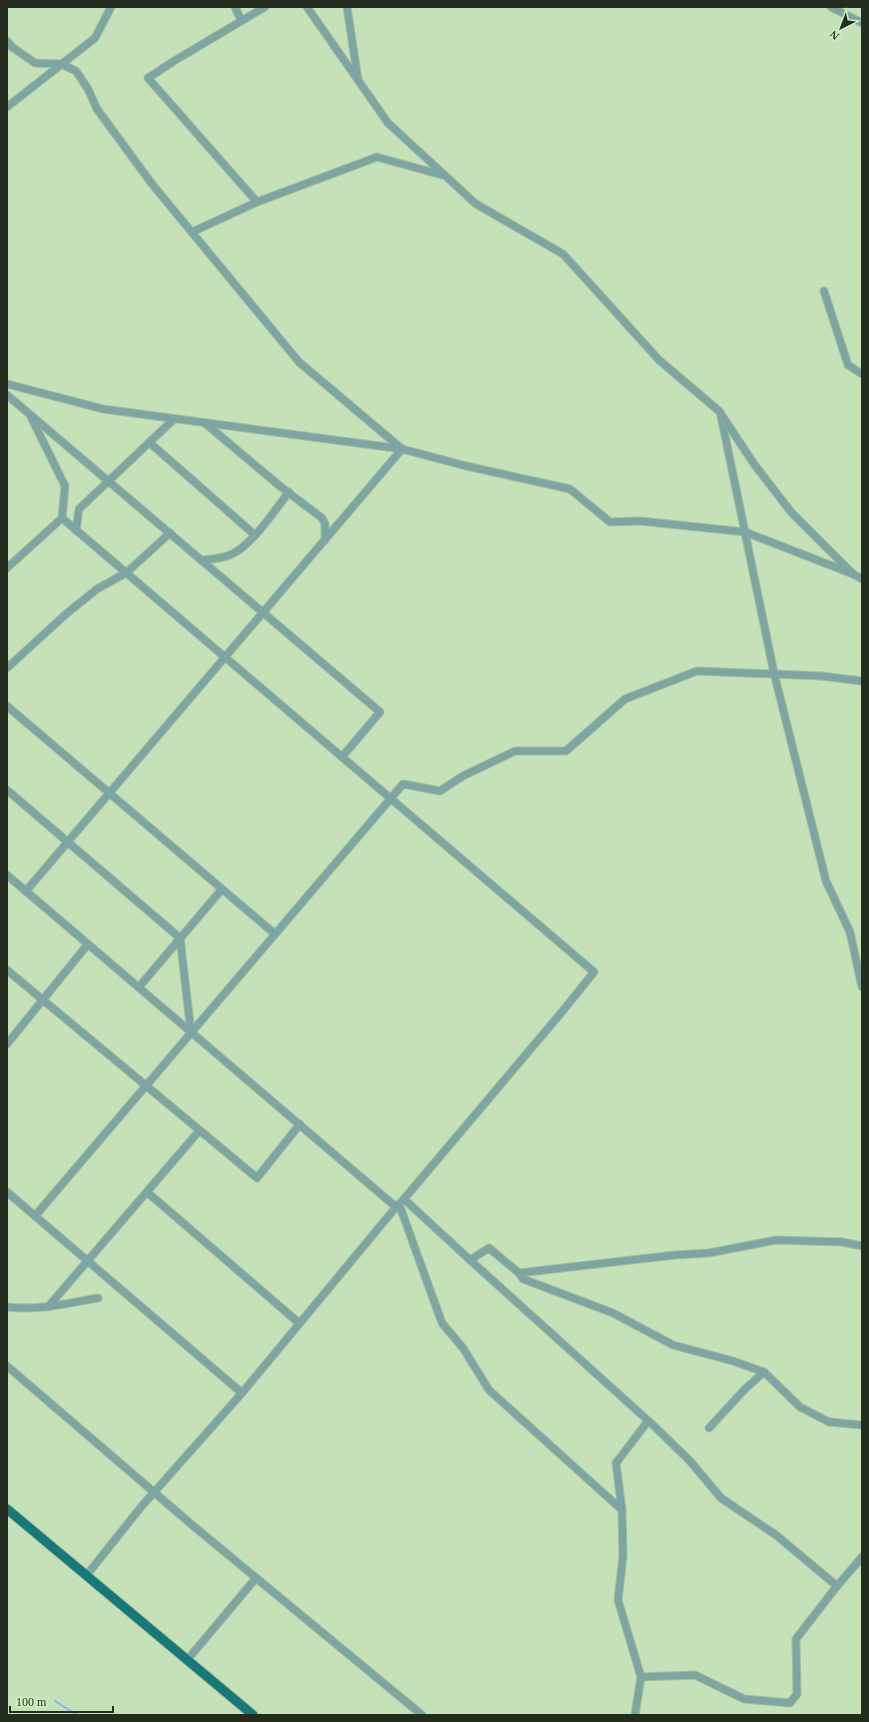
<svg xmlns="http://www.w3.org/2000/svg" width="869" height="1722" viewBox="0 0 869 1722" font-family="'Times New Roman',serif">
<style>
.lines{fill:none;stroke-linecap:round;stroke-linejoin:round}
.stream{stroke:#88b6f1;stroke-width:2}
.minor-casing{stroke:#a5bd98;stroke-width:9}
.major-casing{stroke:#a5bd98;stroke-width:11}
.minor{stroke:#7ca5a4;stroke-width:7}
.major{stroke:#167979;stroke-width:9}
</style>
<rect width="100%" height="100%" fill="#c5e1b7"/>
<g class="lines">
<!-- stream -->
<path class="stream" d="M 55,1701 L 77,1715"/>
<!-- minor casing -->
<g class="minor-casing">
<g id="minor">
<path d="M 235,7 L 241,20"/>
<path d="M 307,7 L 388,123 L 476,204 L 563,254 L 659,360 L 719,411 L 754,464 L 791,512 L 853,574 L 862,579"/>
<path d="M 347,7 L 358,80"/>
<path d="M 831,7 L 862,23"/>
<path d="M 7,41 L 12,47 L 35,63 L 61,64 L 76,71 L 88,89 L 97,109 L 152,184 L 299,362 L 402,449 L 26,891"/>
<path d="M 7,107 L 95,38 L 111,7"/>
<path d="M 257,202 L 148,78 L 174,61 L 265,7"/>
<path d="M 192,232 L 257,202 L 377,157 L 442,175"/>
<path d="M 824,291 L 848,365 L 862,374"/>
<path d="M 7,384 L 103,409 L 402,449 L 466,466 L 570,489 L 610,522 L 640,521 L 745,532 L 853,574"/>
<path d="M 7,395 L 380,712 L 342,757"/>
<path d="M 721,416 L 774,673 L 826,881 L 850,932 L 862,987"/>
<path d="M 206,424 L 281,487 L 322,518 L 325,524 L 325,540"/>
<path d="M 150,443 L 255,535"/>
<path d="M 62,518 L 594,972 L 561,1013 L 404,1199 L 396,1207 L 242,1393 L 141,1507 L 86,1576"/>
<path d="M 76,530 L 79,509 L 174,419"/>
<path d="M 201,560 C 212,559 223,559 232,554 C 252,545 275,510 289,492"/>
<path d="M 7,568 L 62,518 L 65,486 L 31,417"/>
<path d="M 7,668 L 66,614 L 97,589 L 126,573 L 170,533"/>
<path d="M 7,706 L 275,934"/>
<path d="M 7,790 L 180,938 L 191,1032"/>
<path d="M 7,875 L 396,1207"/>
<path d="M 7,970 L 257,1178 L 300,1124"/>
<path d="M 139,987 L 222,889"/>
<path d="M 7,1044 L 88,944"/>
<path d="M 7,1192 L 242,1393"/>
<path d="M 147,1192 L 299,1323"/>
<path d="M 404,1199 L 470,1260 L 654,1426 L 690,1461 L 721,1498 L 776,1535 L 837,1586 L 862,1557"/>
<path d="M 399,1204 L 442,1323 L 463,1348 L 489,1390 L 622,1510 L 623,1556 L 618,1600 L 641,1677 L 635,1715"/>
<path d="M 35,1216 L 403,784 L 440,791 L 463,776 L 515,751 L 566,751 L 625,699 L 697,671 L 821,676 L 862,681"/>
<path d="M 470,1260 L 489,1248 L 519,1273 L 523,1279 L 613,1313 L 673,1345 L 733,1361 L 764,1372 L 800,1407 L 829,1422 L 862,1425"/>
<path d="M 519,1273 L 675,1255 L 709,1253 L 776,1240 L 842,1242 L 862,1246"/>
<path d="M 7,1307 C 38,1311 68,1303 98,1298"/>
<path d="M 48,1307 L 199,1131"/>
<path d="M 7,1366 L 191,1524 L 422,1715"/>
<path d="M 709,1428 L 745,1389 L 764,1372"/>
<path d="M 622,1510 L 616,1463 L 648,1421"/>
<path d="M 188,1659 L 256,1578"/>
<path d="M 641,1677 L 695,1675 L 744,1699 L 790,1703 L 797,1694 L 796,1639 L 837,1586"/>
</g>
</g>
<!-- major casing -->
<g class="major-casing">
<path id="major" d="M 7,1509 L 253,1715"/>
</g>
<!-- minor -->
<use href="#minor" class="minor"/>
<!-- major -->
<use href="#major" class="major"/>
</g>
<!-- border -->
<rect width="869" height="1722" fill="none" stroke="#232d1d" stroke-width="16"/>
<!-- north arrow -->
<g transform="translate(841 28) rotate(222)" stroke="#d2eec4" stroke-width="3" paint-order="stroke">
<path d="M0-3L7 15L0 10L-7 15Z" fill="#232d1d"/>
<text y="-6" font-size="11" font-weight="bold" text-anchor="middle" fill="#232d1d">N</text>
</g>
<!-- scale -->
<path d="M10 1706v6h103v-6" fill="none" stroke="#232d1d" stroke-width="2"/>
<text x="16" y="1706" font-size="12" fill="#232d1d" stroke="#d2eec4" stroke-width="3" paint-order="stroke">100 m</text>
</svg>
